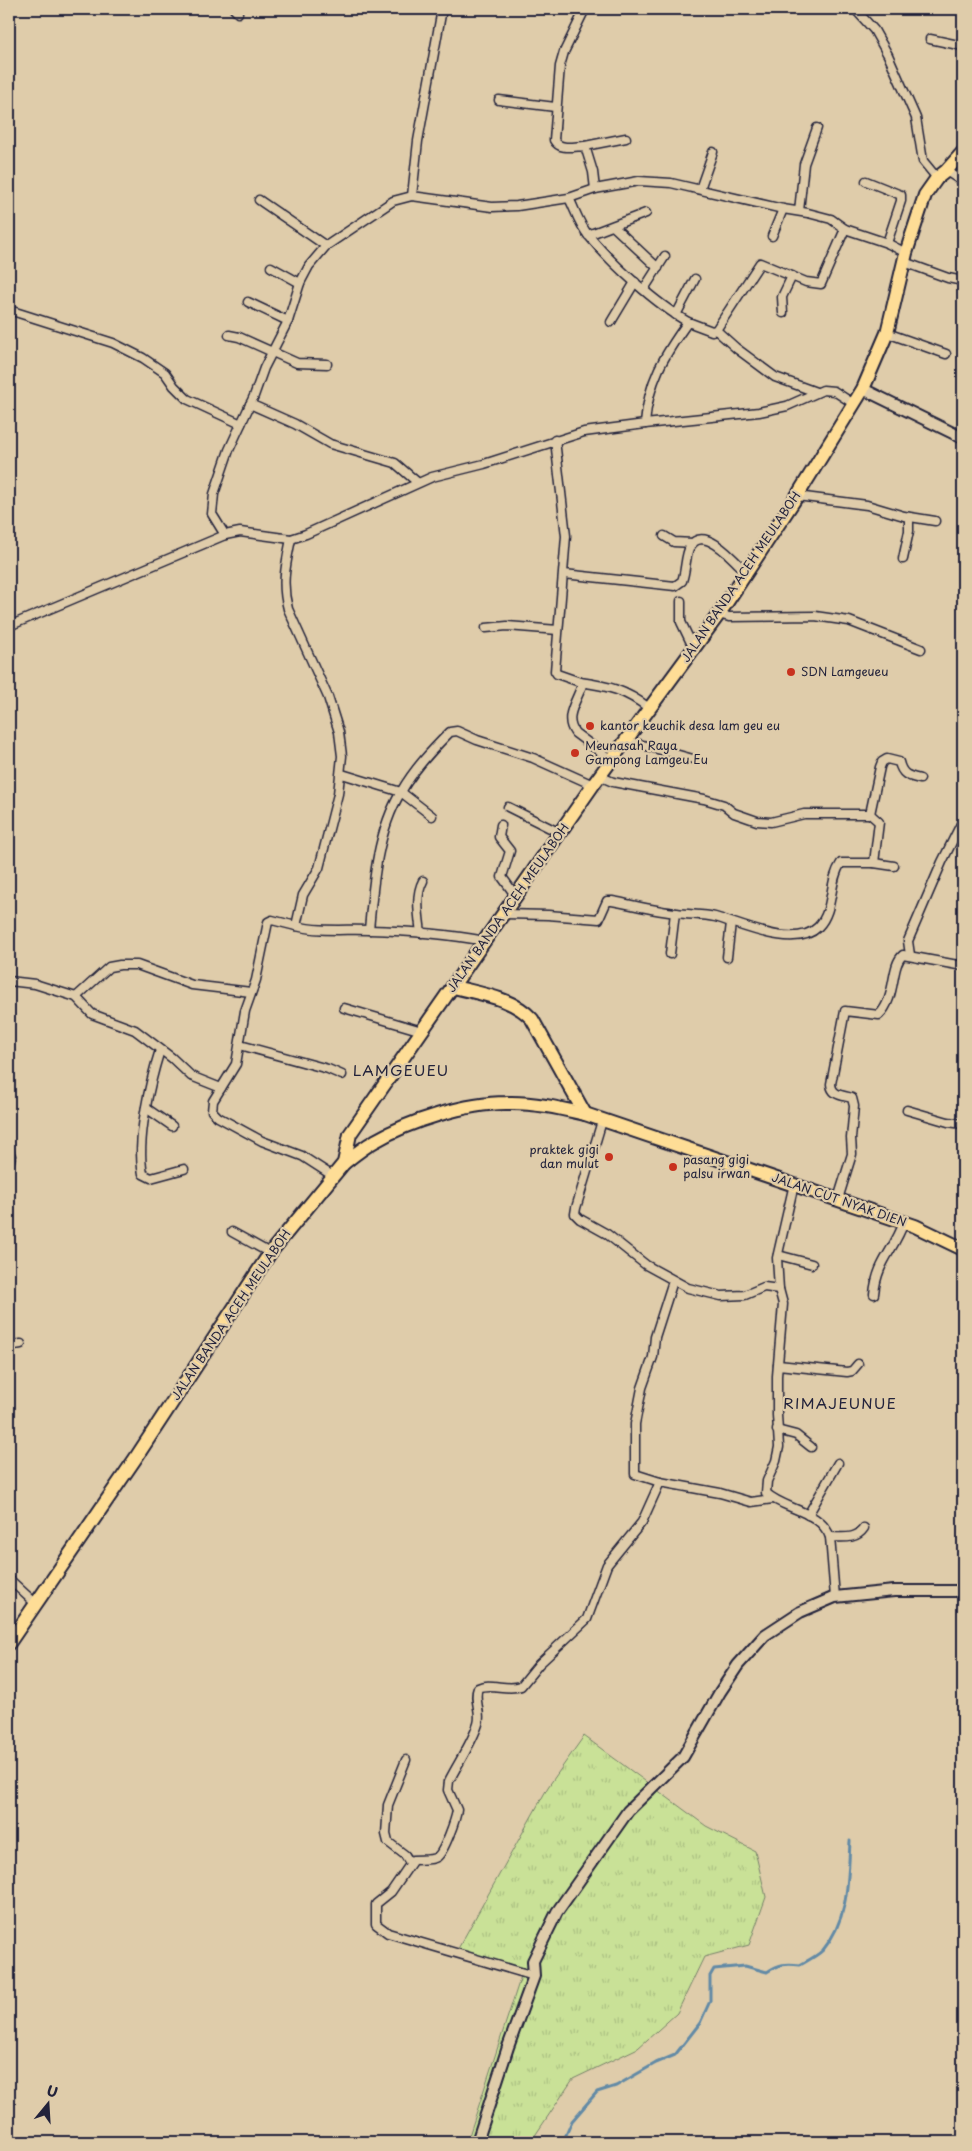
<svg xmlns="http://www.w3.org/2000/svg" width="972" height="2151" viewBox="0 0 972 2151" font-family="'Playpen Sans',sans-serif">
<style>
.grass{fill:url(#grass-tufts);stroke:#768269}
.lines{fill:none;stroke-linecap:round;stroke-linejoin:round}
.stream{stroke:#628aa6;stroke-width:3}
.minor-casing{stroke:#22223b;stroke-width:11}
.tertiary-casing{stroke:#22223b;stroke-width:14}
.trunk-casing{stroke:#22223b;stroke-width:16}
.minor{stroke:#dfccaa;stroke-width:8}
.tertiary{stroke:#dfccaa;stroke-width:10}
.trunk{stroke:#fedd96;stroke-width:12}
.poi-dot{fill:#c8321e;stroke:#dfccaa;stroke-width:2}
.labels{text-anchor:middle;stroke-width:4.5;stroke-linejoin:round;paint-order:stroke}
.street-label{font-size:12px;fill:#22223b;stroke:#dfccaa}
.poi-label{font-size:12px;fill:#22223b;stroke:#dfccaa;text-anchor:start}
.quarter-label{font-size:15px;letter-spacing:1px;fill:#22223b;stroke:#dfccaa}
</style>
<defs>
<pattern id="grass-tufts" width="24" height="20" patternUnits="userSpaceOnUse" patternTransform="scale(1.25)"><rect width="24" height="20" fill="#c9e197"/><path d="M3 7l-1-3M5 7V3M7 7l1-3M15 17l-1-3M17 17v-4M19 17l1-3" fill="none" stroke="#acc183"/></pattern>
</defs>
<rect width="100%" height="100%" fill="#dfccaa"/>
<filter id="ink" filterUnits="userSpaceOnUse"><feTurbulence type="fractalNoise" baseFrequency=".02" numOctaves="2"/><feDisplacementMap in="SourceGraphic" scale="10" xChannelSelector="R" yChannelSelector="G"/><feConvolveMatrix kernelMatrix="1 2 1 2 8 2 1 2 1" color-interpolation-filters="sRGB"/></filter>
<g filter="url(#ink)">
<!-- grass -->
<path class="grass" d="M 584,1736 L 706,1826 L 755,1851 L 766,1897 L 749,1945 L 704,1957 L 677,2013 L 638,2048 L 573,2079 L 536,2134 L 532,2142 L 467,2142 L 521,1976 L 454,1956 L 548,1787 Z"/>
<g class="lines">
<!-- stream -->
<path class="stream" d="M 563,2142 L 572,2121 L 597,2092 L 616,2086 L 656,2063 L 675,2055 L 700,2023 L 710,2001 L 710,1976 L 714,1969 L 745,1966 L 767,1972 C 779,1964 786,1963 800,1965 C 807,1961 817,1956 823,1950 C 849,1919 848,1879 850,1841"/>
<!-- minor casing -->
<g class="minor-casing">
<g id="minor">
<path d="M 234,9 L 238,13"/>
<path d="M 585,9 L 564,52 L 560,66 L 554,140 C 560,151 575,146 585,146 L 593,172 L 595,189"/>
<path d="M 855,9 L 874,30 L 888,55 L 916,118 L 923,161 L 937,178"/>
<path d="M 930,39 L 963,46"/>
<path d="M 499,100 L 555,107"/>
<path d="M 585,146 L 626,138"/>
<path d="M 946,171 L 963,182"/>
<path d="M 866,181 L 901,195 L 901,201 L 887,243"/>
<path d="M 700,189 L 713,152"/>
<path d="M 412,196 L 418,141 L 442,9"/>
<path d="M 569,198 C 575,210 580,226 589,236 C 612,264 656,304 688,322"/>
<path d="M 259,200 L 326,246"/>
<path d="M 799,211 L 804,164 L 817,128"/>
<path d="M 613,226 L 658,268"/>
<path d="M 588,235 L 646,213"/>
<path d="M 772,236 L 783,209"/>
<path d="M 904,262 L 948,278 L 963,281"/>
<path d="M 271,267 L 300,283"/>
<path d="M 644,289 L 665,256"/>
<path d="M 248,302 L 288,321"/>
<path d="M 9,310 L 113,343 L 143,358 L 165,373 L 174,386 L 187,399 L 241,424"/>
<path d="M 783,313 L 782,297 L 792,276"/>
<path d="M 676,315 L 695,279"/>
<path d="M 611,322 L 635,282"/>
<path d="M 716,330 L 736,348 L 775,377 L 816,392"/>
<path d="M 887,333 L 946,354"/>
<path d="M 229,335 L 239,337 L 297,363 L 327,364"/>
<path d="M 250,404 L 295,424 L 330,444 L 395,463 L 417,482"/>
<path d="M 645,424 C 648,382 664,355 688,322 L 712,331 L 716,330 L 760,263 L 806,282 L 821,284 L 845,229"/>
<path d="M 555,440 L 566,536 L 555,671 L 557,674 L 580,682 L 582,685 C 577,701 563,717 575,733 L 611,760"/>
<path d="M 797,496 L 867,505 L 904,516 L 935,521"/>
<path d="M 225,535 L 212,514 L 214,494 L 229,450 L 254,396 L 264,368 L 288,321 L 300,283 L 309,266 L 326,246 L 393,201 L 412,196 L 492,207 L 517,206 L 569,198 L 595,189 L 639,181 L 671,183 L 783,209 L 808,213 L 831,219 L 845,229 L 887,243 L 906,253"/>
<path d="M 664,536 L 674,542 L 693,543"/>
<path d="M 291,539 C 286,564 281,583 288,609 L 328,697 L 339,732 L 342,756 L 338,794 L 319,868 L 303,895 L 296,926 C 320,932 345,929 369,930 C 408,931 447,934 485,941"/>
<path d="M 903,559 L 909,531 L 909,517"/>
<path d="M 564,574 L 675,586 L 682,581 C 686,571 685,556 690,547 C 703,523 736,562 746,572"/>
<path d="M 681,601 L 681,622 L 694,649"/>
<path d="M 719,614 L 729,617 L 815,616 L 849,621 L 921,649"/>
<path d="M 9,626 L 225,535 L 240,532 L 291,539 L 306,534 L 432,477 L 484,464 L 584,432 L 645,424 L 759,412 L 787,406 L 823,390 L 834,391 L 854,404"/>
<path d="M 486,628 L 507,626 L 558,630"/>
<path d="M 580,682 C 609,686 625,690 649,708"/>
<path d="M 625,740 L 693,759"/>
<path d="M 342,774 L 401,792 L 432,816"/>
<path d="M 599,776 L 613,782 L 704,799 L 724,805 L 734,813 L 757,821 L 771,822 L 804,814 L 870,814 L 880,767 L 882,762 L 887,759 L 899,762 C 902,775 908,776 920,779"/>
<path d="M 508,807 L 560,833"/>
<path d="M 870,814 L 879,822 L 874,863"/>
<path d="M 501,825 L 499,837 L 510,851 L 502,877 L 515,895"/>
<path d="M 504,914 L 548,915 L 599,919 L 607,901 L 612,901 C 634,905 655,911 677,913 C 689,915 703,914 715,917 C 741,924 795,950 818,927 C 835,910 828,882 841,863 L 874,863 L 894,866"/>
<path d="M 296,926 L 272,920 L 268,922 L 256,980 L 245,1011 L 236,1064 L 213,1101 L 212,1111 L 218,1117 L 262,1141 L 302,1156 L 333,1176"/>
<path d="M 369,930 C 373,885 377,831 401,792 C 414,769 432,750 450,732 L 457,731 L 477,740 L 533,758 L 593,785"/>
<path d="M 421,933 C 419,917 415,895 423,881"/>
<path d="M 670,954 L 675,913"/>
<path d="M 910,955 L 908,941 L 942,862 L 963,820"/>
<path d="M 727,957 L 731,923"/>
<path d="M 9,981 L 35,984 L 76,997 L 92,1014 L 135,1030 L 172,1058 L 191,1076 L 221,1088"/>
<path d="M 76,997 L 109,967 L 120,965 L 137,965 L 192,985 L 251,992"/>
<path d="M 344,1008 L 422,1031"/>
<path d="M 240,1045 L 328,1069 L 342,1075"/>
<path d="M 160,1050 C 150,1082 136,1140 143,1174 L 151,1178 L 184,1169"/>
<path d="M 146,1108 L 172,1126"/>
<path d="M 907,1110 L 948,1122 L 963,1124"/>
<path d="M 602,1121 L 576,1208 L 575,1214 L 580,1219 L 607,1234 L 646,1265 L 688,1288 L 721,1296 L 745,1295 L 764,1287 L 779,1289"/>
<path d="M 9,1151 L 11,1156 L 9,1165"/>
<path d="M 794,1184 L 777,1258 L 779,1289 L 783,1304 L 777,1376 L 777,1415 L 779,1447 L 776,1461 L 767,1481 L 766,1493 C 784,1510 820,1510 830,1537 L 835,1597"/>
<path d="M 838,1199 L 852,1154 L 851,1138 L 854,1106 L 852,1098 C 842,1095 832,1096 831,1084 L 845,1011 L 879,1015 C 897,997 890,966 903,955 L 963,966"/>
<path d="M 232,1232 L 270,1253"/>
<path d="M 778,1255 L 812,1264"/>
<path d="M 673,1281 L 655,1337 L 653,1357 L 642,1388 L 635,1424 L 635,1474 L 660,1482 L 720,1493 L 751,1502 L 773,1499"/>
<path d="M 874,1294 C 877,1261 894,1251 904,1222"/>
<path d="M 9,1346 L 21,1344"/>
<path d="M 778,1365 L 847,1372 L 852,1371 L 858,1364"/>
<path d="M 777,1430 L 796,1435 L 811,1447"/>
<path d="M 808,1515 L 838,1463"/>
<path d="M 830,1537 C 843,1537 856,1540 864,1528"/>
<path d="M 9,1579 L 35,1603"/>
<path d="M 406,1760 L 388,1805 L 386,1834 L 388,1842 L 405,1855 L 410,1863"/>
<path d="M 534,1976 L 388,1933 L 376,1924 L 376,1904 L 391,1892 L 413,1860 C 420,1859 431,1861 437,1857 C 444,1852 456,1819 457,1810 L 448,1790 L 449,1781 C 458,1763 472,1743 478,1724 C 482,1711 473,1700 478,1688 C 490,1682 507,1691 521,1686 L 539,1664 L 587,1619 L 607,1565 L 642,1522 L 660,1482"/>
</g>
</g>
<!-- tertiary casing -->
<g class="tertiary-casing">
<g id="tertiary">
<path d="M 863,389 L 963,438"/>
<path d="M 477,2142 L 508,2047 L 534,1976 L 533,1961 L 557,1912 L 628,1811 L 683,1757 L 720,1692 L 738,1665 L 765,1635 L 800,1612 L 835,1597 L 894,1591 L 963,1591"/>
</g>
</g>
<!-- trunk casing -->
<g class="trunk-casing">
<g id="trunk">
<path d="M 454,987 C 481,994 513,998 532,1019 L 585,1114"/>
<path d="M 344,1163 C 354,1155 364,1147 375,1141 C 409,1121 467,1103 506,1103 C 532,1102 559,1108 585,1114 L 915,1226 L 963,1249"/>
<path d="M 9,1643 L 135,1459 L 270,1253 L 344,1163 L 350,1134 L 593,785 L 719,614 L 797,496 L 863,389 L 887,333 L 906,253 L 925,195 L 937,178 L 946,171 L 963,152"/>
</g>
</g>
<!-- minor -->
<use href="#minor" class="minor"/>
<!-- tertiary -->
<use href="#tertiary" class="tertiary"/>
<!-- trunk -->
<use href="#trunk" class="trunk"/>
</g>
</g>
<!-- markers -->
<g class="poi-dot">
<circle cx="791" cy="672" r="5"/>
<circle cx="590" cy="726" r="5"/>
<circle cx="575" cy="753" r="5"/>
<circle cx="609" cy="1157" r="5"/>
<circle cx="673" cy="1167" r="5"/>
</g>
<g class="labels">
<!-- street labels -->
<g class="street-label">
<text transform="translate(741 577) rotate(-56)" y="4">JALAN BANDA ACEH MEULABOH</text>
<text transform="translate(508 908) rotate(-55)" y="4">JALAN BANDA ACEH MEULABOH</text>
<text transform="translate(839 1200) rotate(19)" y="4">JALAN CUT NYAK DIEN</text>
<text transform="translate(231 1315) rotate(-56)" y="4">JALAN BANDA ACEH MEULABOH</text>
</g>
<!-- poi labels -->
<g class="poi-label">
<text x="801" y="676">SDN Lamgeueu</text>
<text x="600" y="730">kantor keuchik desa lam geu eu</text>
<text x="585" y="750">Meunasah Raya<tspan x="585" dy="14">Gampong Lamgeu Eu</tspan></text>
<text x="599" y="1154" text-anchor="end">praktek gigi<tspan x="599" dy="14">dan mulut</tspan></text>
<text x="683" y="1164">pasang gigi<tspan x="683" dy="14">palsu irwan</tspan></text>
</g>
<!-- quarter labels -->
<g class="quarter-label">
<text x="401" y="1076">LAMGEUEU</text>
<text x="840" y="1409">RIMAJEUNUE</text>
</g>
</g>
<!-- margin -->
<rect width="972" height="2151" fill="none" stroke="#dfccaa" stroke-width="30"/>
<rect x="15" y="15" width="942" height="2121" fill="none" stroke="#22223b" stroke-width="2" filter="url(#ink)"/>
<!-- north arrow -->
<g transform="translate(48 2104) rotate(18)" stroke="#dfccaa" stroke-width="4" paint-order="stroke">
<path d="M0-4L9 19L0 12L-9 19Z" fill="#22223b"/>
<text y="-8" font-size="14" font-weight="bold" text-anchor="middle" fill="#22223b">U</text>
</g>
</svg>
